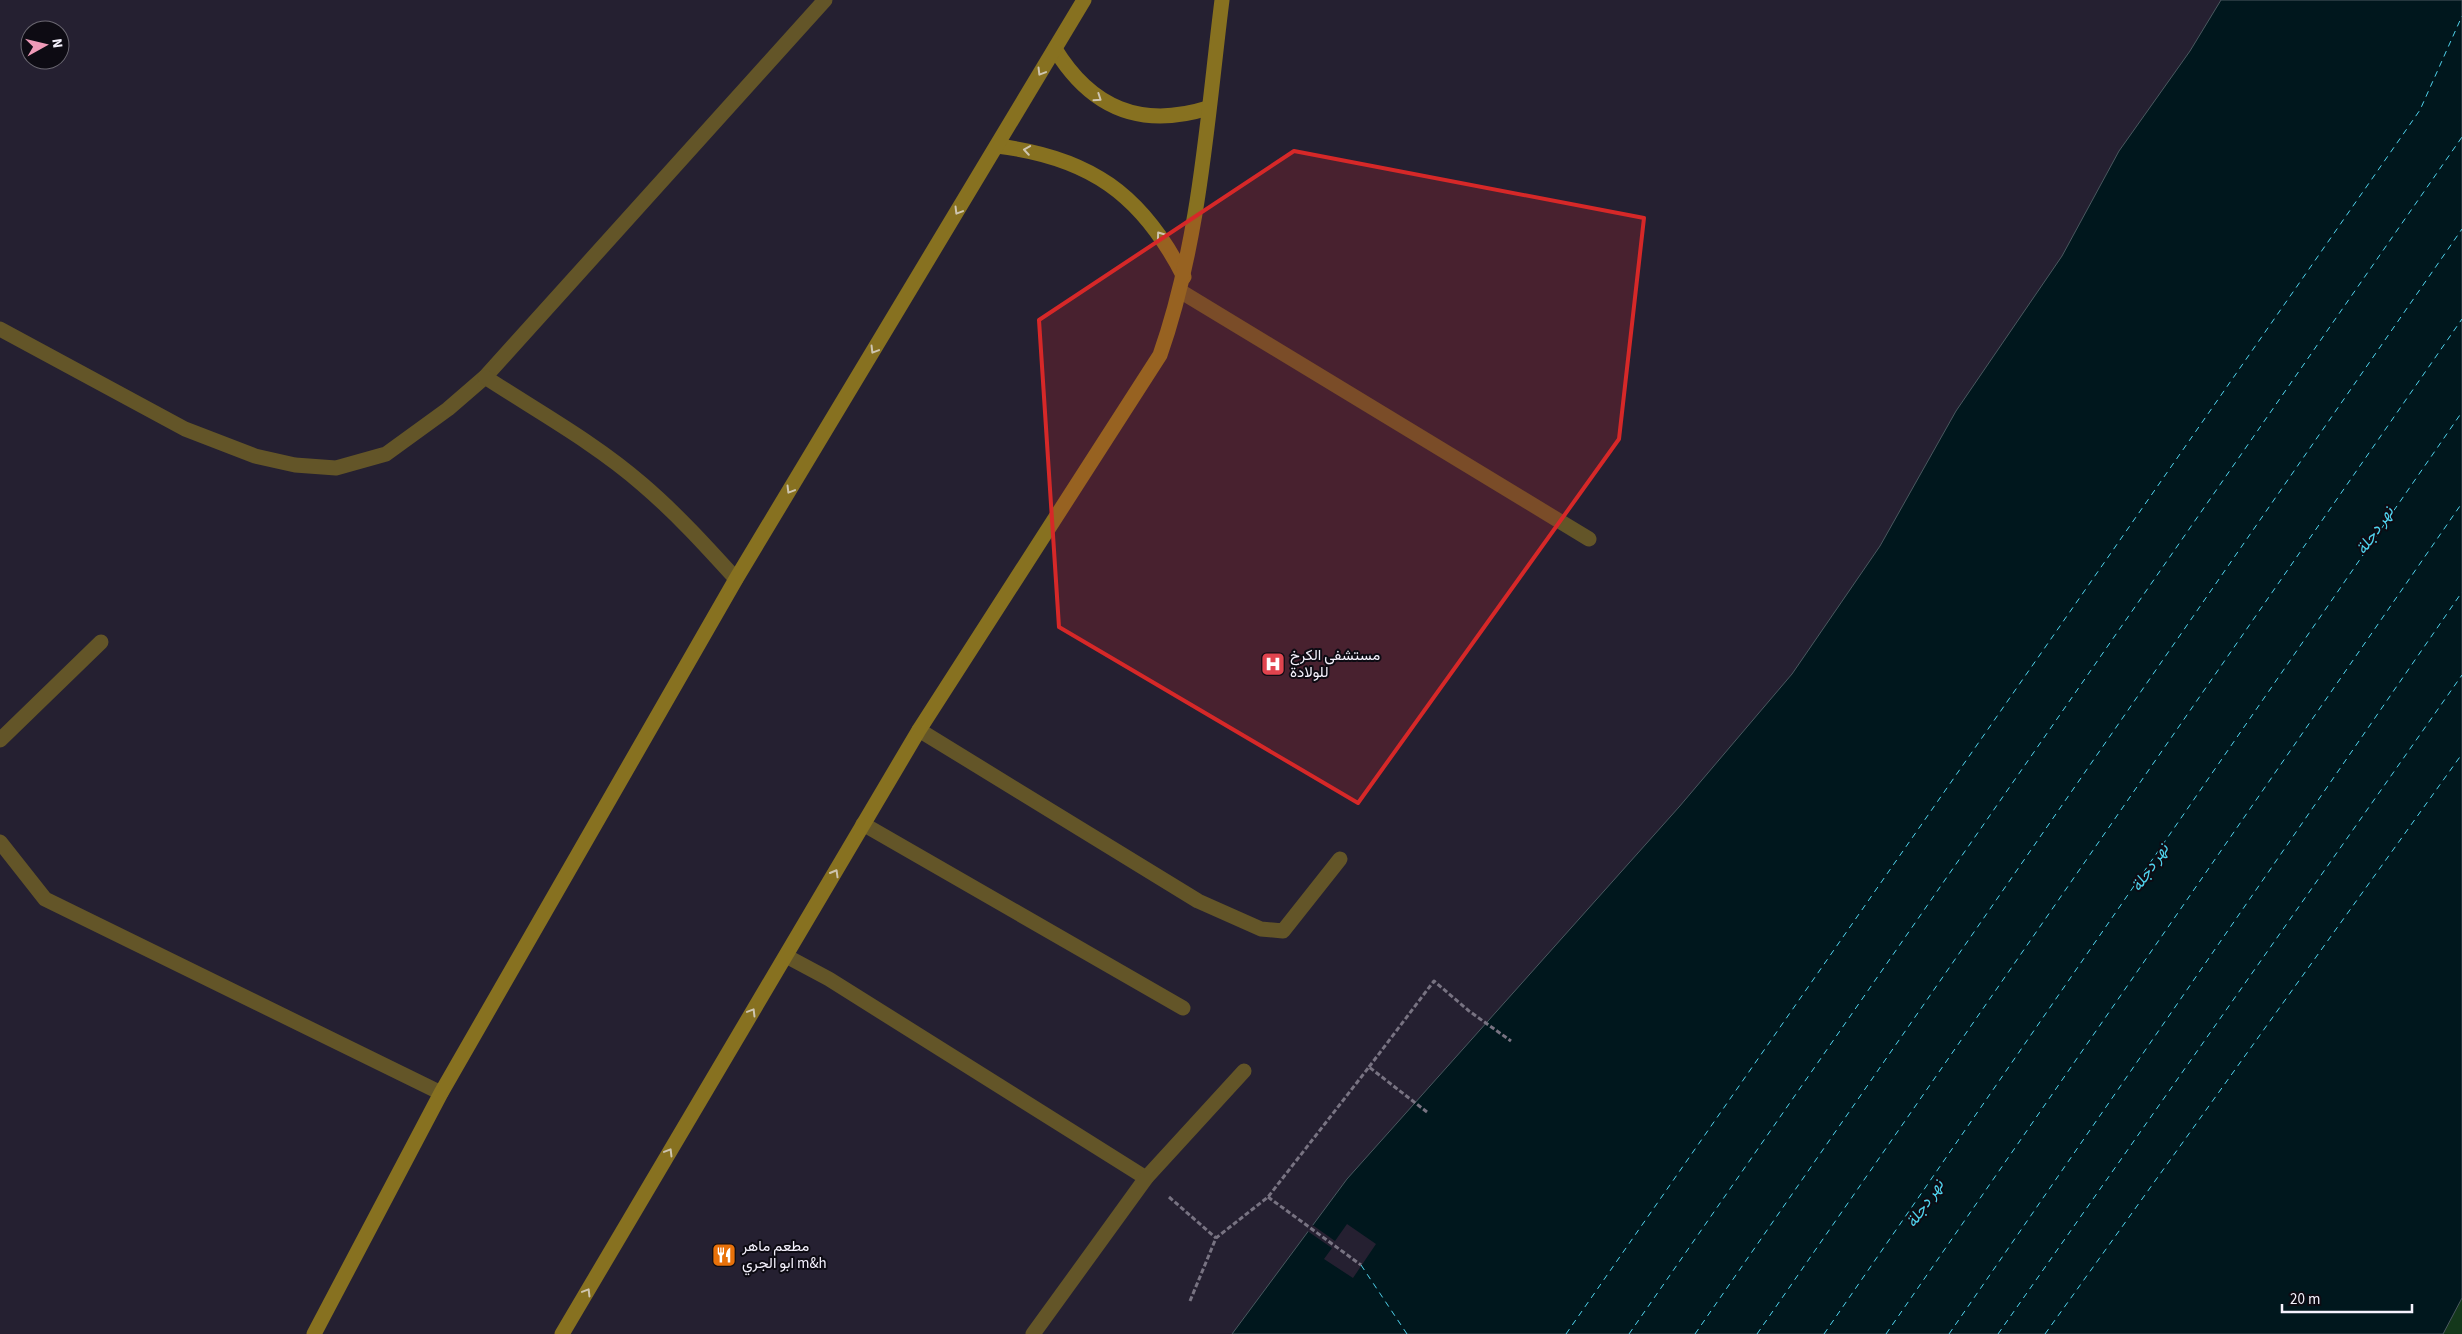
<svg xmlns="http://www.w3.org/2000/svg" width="2462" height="1334" viewBox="0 0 2462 1334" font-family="'Source Sans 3',Vazirmatn,sans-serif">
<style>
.green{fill:#14381b}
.water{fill:#00171d;stroke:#4a5960}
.pier{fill:#252031}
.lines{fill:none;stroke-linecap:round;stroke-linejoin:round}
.ferry{stroke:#4fd2ec;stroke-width:1;stroke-dasharray:6 5;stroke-linecap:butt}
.path{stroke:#787382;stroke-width:3;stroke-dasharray:5 2.5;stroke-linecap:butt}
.lane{stroke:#635528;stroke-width:15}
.street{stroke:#635528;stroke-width:15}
.secondary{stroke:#877120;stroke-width:15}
.oneway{stroke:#cec5b0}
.marked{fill:#d62828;fill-opacity:0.2;stroke:#d62828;stroke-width:4;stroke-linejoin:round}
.labels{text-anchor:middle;stroke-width:4;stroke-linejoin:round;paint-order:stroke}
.poi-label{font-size:15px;fill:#f5f2fd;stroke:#0d0b13;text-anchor:start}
.water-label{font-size:16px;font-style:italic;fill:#4fd2ec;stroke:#0d0b13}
</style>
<rect width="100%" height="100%" fill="#252031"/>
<!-- green -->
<path class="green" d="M 2462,1298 L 2462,1334 L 2443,1334 Z"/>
<!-- water -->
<path class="water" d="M 2221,0 L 2462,0 L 2462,1298 L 2443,1334 L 1232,1334 L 1347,1179 L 1679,807 L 1792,674 L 1880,546 L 1956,411 L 2062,256 L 2119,151 L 2190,51 Z"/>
<!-- pier -->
<path class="pier" d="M 1311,1224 L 1335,1241 L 1347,1224 L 1376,1244 L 1353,1278 L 1324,1259 L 1332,1248 L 1306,1230 Z"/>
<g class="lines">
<!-- ferry -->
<g class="ferry">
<path d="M 1361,1265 L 1407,1334"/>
<path d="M 1566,1334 L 2420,110 L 2462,16"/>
<path d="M 1629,1334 L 2462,137"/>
<path d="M 1695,1334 L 2462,229"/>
<path d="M 1757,1334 L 2462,319"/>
<path d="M 1824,1334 L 2462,412"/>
<path d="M 1886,1334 L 2462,503"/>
<path d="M 1949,1334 L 2462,592"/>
<path d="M 1998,1334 L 2462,675"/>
<path d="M 2045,1334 L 2462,754"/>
</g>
<!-- path -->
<g class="path">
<path d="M 1369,1067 L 1434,981 L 1469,1011 L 1511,1041"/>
<path d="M 1169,1197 L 1216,1238"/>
<path d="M 1268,1197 L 1361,1265"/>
<path d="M 1190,1301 L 1216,1238 L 1268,1197 L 1369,1067 L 1427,1112"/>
</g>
<!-- lane -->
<g class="lane">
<path d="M 1180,291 L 1589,539"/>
<path d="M 919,730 L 1198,901 L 1261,929 L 1283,931 L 1340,859"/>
<path d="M 863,824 L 1183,1008"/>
<path d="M 786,956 L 829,979 L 1146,1178"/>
<path d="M 1033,1334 L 1146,1178 L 1244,1071"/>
</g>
<!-- street -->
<g class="street">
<path d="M 0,329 L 185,429 L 255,456 L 295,465 L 336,468 L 386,454 L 448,409 L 485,377 L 825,0"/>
<path d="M 485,377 C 537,411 595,443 642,484 C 676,513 706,546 736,579"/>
<path d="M 0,740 L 101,642"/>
<path d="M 0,842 L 45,899 L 441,1093"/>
</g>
<!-- secondary -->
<g class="secondary">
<path d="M 1055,49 C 1091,108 1141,129 1208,108"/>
<path d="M 997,146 C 1089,157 1142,194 1184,277"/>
<path d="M 314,1334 L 441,1093 L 736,579 L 1084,0"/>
<path d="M 562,1334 L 919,730 L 1160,355 C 1200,241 1207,119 1222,0"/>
</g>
</g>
<!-- one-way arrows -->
<defs><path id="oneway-chevron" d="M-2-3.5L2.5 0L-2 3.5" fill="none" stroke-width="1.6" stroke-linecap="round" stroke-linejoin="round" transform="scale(1.25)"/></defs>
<g class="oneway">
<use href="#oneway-chevron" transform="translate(1041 72) rotate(121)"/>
<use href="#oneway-chevron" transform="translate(1098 98) rotate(34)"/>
<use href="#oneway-chevron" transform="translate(1027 150) rotate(-171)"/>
<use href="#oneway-chevron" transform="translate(958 211) rotate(121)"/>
<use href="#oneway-chevron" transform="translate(1160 235) rotate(-126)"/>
<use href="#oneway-chevron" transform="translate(874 350) rotate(121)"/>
<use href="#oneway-chevron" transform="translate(790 490) rotate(121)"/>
<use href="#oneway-chevron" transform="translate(835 873) rotate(-60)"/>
<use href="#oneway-chevron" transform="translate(752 1012) rotate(-59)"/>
<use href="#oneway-chevron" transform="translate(669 1152) rotate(-59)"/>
<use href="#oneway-chevron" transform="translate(587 1292) rotate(-59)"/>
</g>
<!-- marked area -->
<path class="marked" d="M 1294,151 L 1644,218 L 1619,439 L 1358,803 L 1059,627 L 1039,320 Z"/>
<!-- icons -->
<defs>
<g id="hospital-square" transform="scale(1.25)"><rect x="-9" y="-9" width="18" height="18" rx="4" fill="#e0444e" stroke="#0d0b13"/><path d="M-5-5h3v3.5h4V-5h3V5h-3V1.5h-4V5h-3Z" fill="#fff"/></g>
<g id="restaurant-square" transform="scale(1.25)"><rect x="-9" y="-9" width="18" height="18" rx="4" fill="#e8710a" stroke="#0d0b13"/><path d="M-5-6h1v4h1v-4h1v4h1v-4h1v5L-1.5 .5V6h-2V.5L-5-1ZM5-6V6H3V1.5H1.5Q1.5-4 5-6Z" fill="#fff"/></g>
</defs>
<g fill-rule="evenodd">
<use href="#hospital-square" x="1273" y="664"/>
<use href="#restaurant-square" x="724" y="1255"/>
</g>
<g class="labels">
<!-- poi labels -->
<g class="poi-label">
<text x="1290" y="660">مستشفى الكرخ<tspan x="1290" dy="17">للولادة</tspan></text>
<text x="742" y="1251">مطعم ماهر<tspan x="742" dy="17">ابو الجري m&amp;h</tspan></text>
</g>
<!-- water labels -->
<g class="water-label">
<text transform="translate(2374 530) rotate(-56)" y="6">نهر دجلة</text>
<text transform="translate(2149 867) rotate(-56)" y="6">نهر دجلة</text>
<text transform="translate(1924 1203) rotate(-56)" y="6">نهر دجلة</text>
</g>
</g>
<!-- north arrow -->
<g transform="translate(45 45) rotate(82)"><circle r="24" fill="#0d0b13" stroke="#6a6771"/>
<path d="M0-4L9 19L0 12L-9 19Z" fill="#ef9ab8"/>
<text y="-8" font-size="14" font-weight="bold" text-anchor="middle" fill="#f5f2fd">N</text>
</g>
<!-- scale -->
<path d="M2282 1304v8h130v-8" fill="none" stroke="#f5f2fd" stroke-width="2.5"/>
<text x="2290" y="1304" font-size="15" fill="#f5f2fd" stroke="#0d0b13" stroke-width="4" paint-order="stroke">20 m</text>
</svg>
